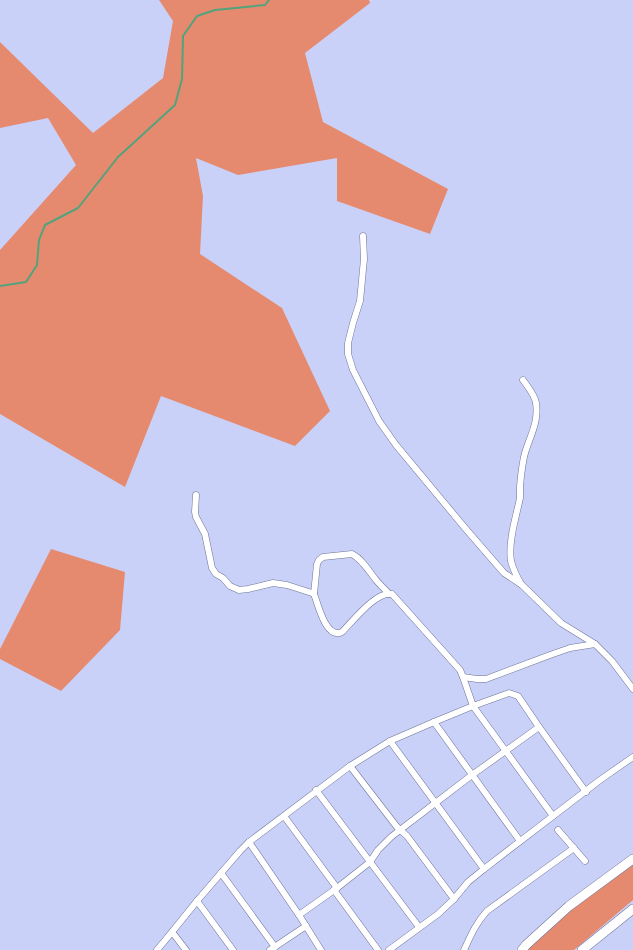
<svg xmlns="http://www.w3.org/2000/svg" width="633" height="950" viewBox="0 0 633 950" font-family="'Public Sans',sans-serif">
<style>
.green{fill:#e68a6f}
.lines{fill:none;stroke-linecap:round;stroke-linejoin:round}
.stream{stroke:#52a27b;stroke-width:2}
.minor-casing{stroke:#6e7496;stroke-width:7}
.secondary-casing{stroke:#6e7496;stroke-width:10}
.minor{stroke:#fff;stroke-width:6}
.secondary{stroke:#fff;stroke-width:9}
</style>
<rect width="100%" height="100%" fill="#cad1f8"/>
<!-- green -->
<g class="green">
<path d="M 159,0 L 369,0 L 370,3 L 305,53 L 323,122 L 448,189 L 430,234 L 337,201 L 337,158 L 238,175 L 196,158 L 203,196 L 200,254 L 282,308 L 330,411 L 295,446 L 161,396 L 125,487 L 0,414 L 0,250 L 76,165 L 48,118 L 0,128 L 0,42 L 93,133 L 163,78 L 173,21 Z"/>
<path d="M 51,549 L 125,572 L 120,630 L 61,691 L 0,659 L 0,649 Z"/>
<path d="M 633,865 L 633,900 L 574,950 L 524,950 L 571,907 Z"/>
</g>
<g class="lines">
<!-- stream -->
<path class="stream" d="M 0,286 L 26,282 L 37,265 L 39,240 L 45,225 L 78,208 L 118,157 L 175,105 L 182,79 L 183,36 L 197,16 L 215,10 L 265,5 L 269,0"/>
<!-- minor casing -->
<g class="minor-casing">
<g id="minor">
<path d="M 363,236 L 364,259 L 360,301 L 353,323 L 348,343 L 348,354 L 353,370 L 379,421 L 396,445 L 465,528 L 504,573 L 522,585 L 561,623 L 595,644 L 612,661 L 633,689"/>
<path d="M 196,495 L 195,512 L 196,517 L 205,534 L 212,568 L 216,574 L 223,578 L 230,586 L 239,590 L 248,589 L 273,583 L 287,585 L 312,593 L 314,594 C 318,604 326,640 342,632 C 353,621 376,591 392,594 L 460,670 L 463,677 L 473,706 L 553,816"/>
<path d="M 521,584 C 517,577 513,569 511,561 C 508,542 516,517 520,498 C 520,494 520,490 520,486 C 521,475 522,464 525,453 C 530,436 539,422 536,403 C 535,395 528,387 523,380"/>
<path d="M 314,594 L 317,564 L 319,560 L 323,557 L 352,554 C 362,559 369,571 376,580 C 380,585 385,589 389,594"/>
<path d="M 463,677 L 477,679 L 486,679 L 550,655 L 570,648 L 595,644"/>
<path d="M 434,722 L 520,841"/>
<path d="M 390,741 L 484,869"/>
<path d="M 350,766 L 397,827 L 407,836 L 454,899"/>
<path d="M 316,790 L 419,927"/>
<path d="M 284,816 L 337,888"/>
<path d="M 558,830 L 585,861"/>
<path d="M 249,842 L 299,915 L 321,950"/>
<path d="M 221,873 L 275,947"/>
<path d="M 334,890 L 378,950"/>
<path d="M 197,901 L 233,950"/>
<path d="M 299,915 L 337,888 L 370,862 L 378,850 L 391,837 L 400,830 L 472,775 L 539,727"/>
<path d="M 172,932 L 186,950"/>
<path d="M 157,950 L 172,932 L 197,901 L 240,851 L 249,842 L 350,766 L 390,741 L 434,722 L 473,706 L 509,693 L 518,696 L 539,727 L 586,792"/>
<path d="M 270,950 L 306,926"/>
<path d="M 389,950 L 438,914 L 454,899 L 468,882 L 484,869 L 553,816 L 600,780 L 633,757"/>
<path d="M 464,950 C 471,935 476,923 487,911 L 574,848"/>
</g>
</g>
<!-- secondary casing -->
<g class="secondary-casing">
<g id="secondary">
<path d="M 522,950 L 526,945 L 569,906 L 633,859"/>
<path d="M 582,950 L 633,909"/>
</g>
</g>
<!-- minor -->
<use href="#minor" class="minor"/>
<!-- secondary -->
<use href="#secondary" class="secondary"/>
</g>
</svg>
